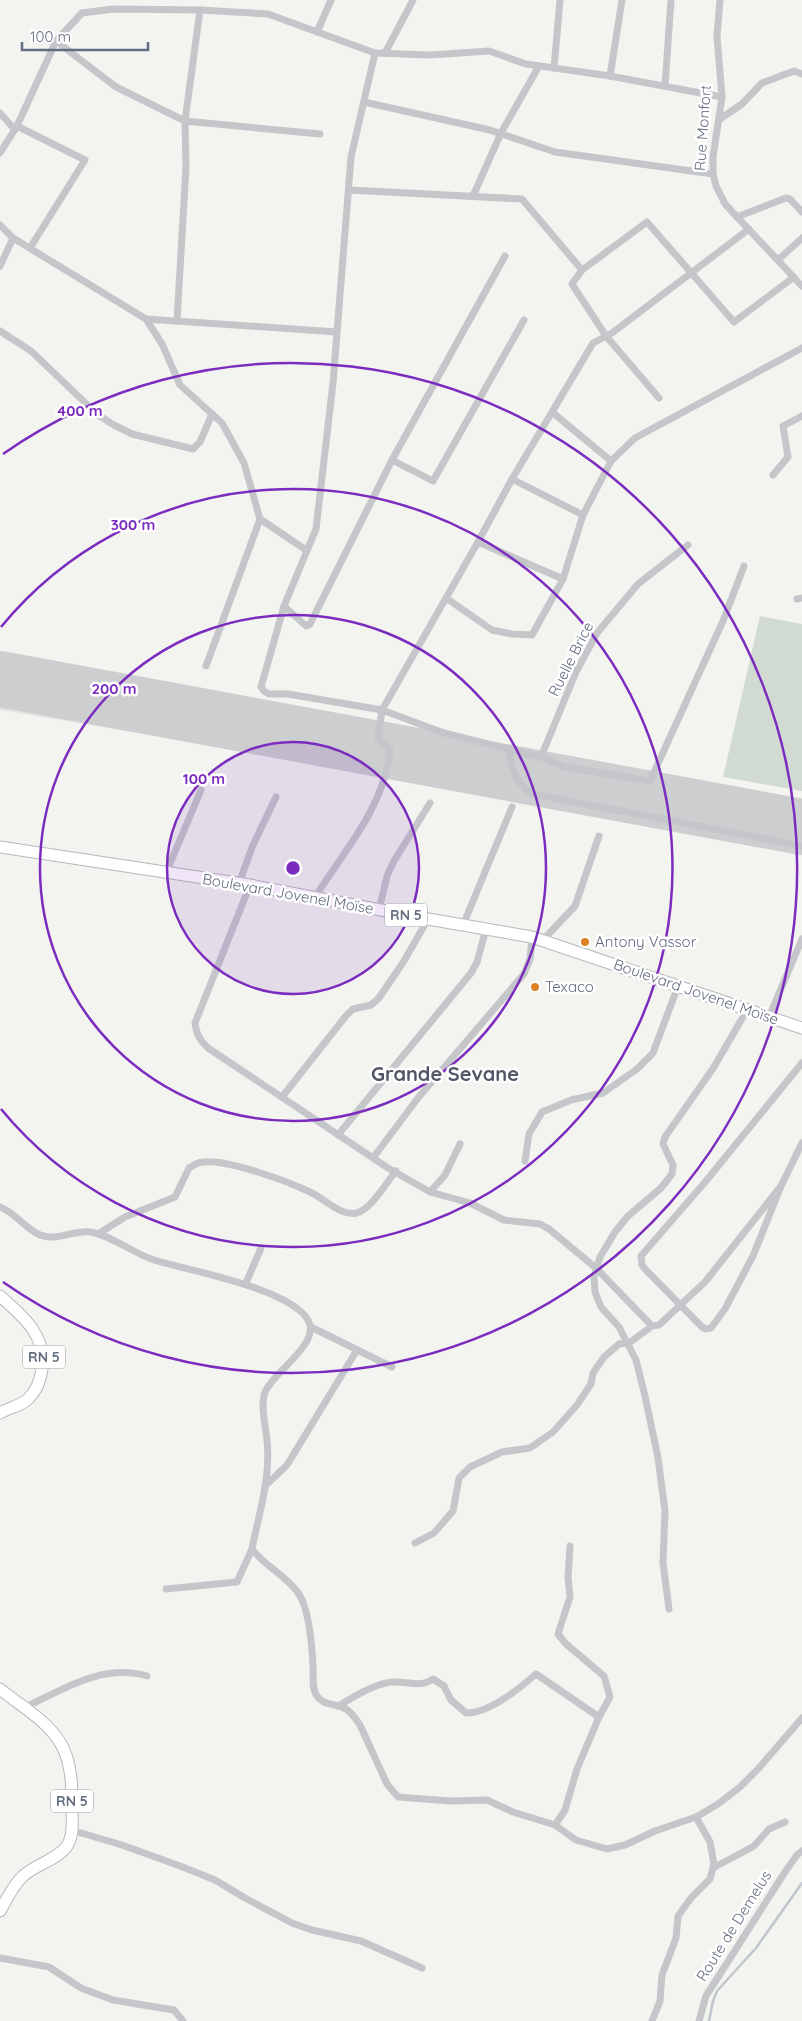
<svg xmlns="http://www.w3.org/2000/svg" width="802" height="2021" viewBox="0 0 802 2021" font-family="Quicksand,sans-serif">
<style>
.built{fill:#e4e4e3}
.green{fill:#d2dbd1}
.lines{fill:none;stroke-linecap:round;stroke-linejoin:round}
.stream{stroke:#bfc6cd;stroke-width:2.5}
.runway{stroke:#cccecf;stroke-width:56}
.primary-casing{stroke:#b6b8bd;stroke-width:13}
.minor{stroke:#c4c6ca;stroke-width:7}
.primary{stroke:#fff;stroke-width:11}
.ring{fill:none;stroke:#7b2cbf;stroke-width:2.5}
.poi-dot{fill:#df8125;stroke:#fff;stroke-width:2}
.labels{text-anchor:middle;stroke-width:5;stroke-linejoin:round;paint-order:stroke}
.shield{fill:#fff;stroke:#9298a6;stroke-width:1}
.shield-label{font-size:14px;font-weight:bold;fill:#636c80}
.street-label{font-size:15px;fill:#636c80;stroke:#fff}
.poi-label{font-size:15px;fill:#636c80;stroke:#fff;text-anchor:start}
.district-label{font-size:20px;font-weight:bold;fill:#515766;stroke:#fff}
.centre{fill:#7b2cbf;stroke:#fff;stroke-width:2.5}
.ring-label{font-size:15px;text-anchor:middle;font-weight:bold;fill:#7b2cbf;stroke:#fff;stroke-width:5;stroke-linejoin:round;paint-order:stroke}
</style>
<rect width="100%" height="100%" fill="#f3f4f0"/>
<!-- built -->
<path class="built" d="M 0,658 L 416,740 L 802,805 L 802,852 L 443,784 L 0,710 Z"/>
<!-- green -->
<path class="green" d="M 760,616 L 802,624 L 802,791 L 723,777 Z"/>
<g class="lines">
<!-- stream -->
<path class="stream" d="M 709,2021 L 713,2001 L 717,1991 L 756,1948 L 802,1883"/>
<!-- runway -->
<path class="runway" d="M 0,679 L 802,827"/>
<!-- primary casing -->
<g class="primary-casing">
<g id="primary">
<path d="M 0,847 L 250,885 L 428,919 L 532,937 L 802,1028"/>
<path d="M 0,1296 C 23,1316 47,1336 42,1369 C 40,1381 37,1390 28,1399 C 21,1406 8,1408 0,1413"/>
<path d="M 0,1689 C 23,1708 56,1725 66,1755 C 72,1772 72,1791 72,1808 C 72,1820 74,1835 67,1846 C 57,1860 36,1864 23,1876 C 13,1885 7,1899 0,1911"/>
</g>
</g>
<!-- minor -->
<g class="minor">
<path d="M 720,0 L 717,36 L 722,97 L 713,157 L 713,174 L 716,186 L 725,204 L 802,286"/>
<path d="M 317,32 L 331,0"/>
<path d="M 56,41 L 116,87 L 185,121 L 200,10"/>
<path d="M 385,53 L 413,0"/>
<path d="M 554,68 L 560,0"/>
<path d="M 610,76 L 622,0"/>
<path d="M 665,86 L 671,0"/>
<path d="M 364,102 L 490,130 L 555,152 L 713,174"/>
<path d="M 0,113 L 15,130"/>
<path d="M 720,119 L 742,104 L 762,83 L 794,71 L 802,74"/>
<path d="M 17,126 L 85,160 L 30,248"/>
<path d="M 0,153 L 17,126 L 56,41 L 82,13 L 113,9 L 200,10 L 268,14 L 375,53 L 430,55 L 489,51 L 526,64 L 610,76 L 722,97"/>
<path d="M 349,190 L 522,199 L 582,270"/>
<path d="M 473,196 L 501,133 L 539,66"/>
<path d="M 737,217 L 786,198 L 790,199 L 802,212"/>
<path d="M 0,225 L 13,238 L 146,319 L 162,344 L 180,385 L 222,423 L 244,463 L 260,519 L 206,666"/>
<path d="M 778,260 L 802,238"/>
<path d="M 0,266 L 13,238"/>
<path d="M 146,319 L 337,332"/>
<path d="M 177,321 L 186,167 L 185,121 L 320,134"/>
<path d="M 0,331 L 31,351 L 98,415 L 114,425 L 132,434 L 193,449 L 200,442 L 212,414"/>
<path d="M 659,398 L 606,336 L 572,284 L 582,270 L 647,222 L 734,322 L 794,277"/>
<path d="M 552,412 L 593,343 L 612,333 L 749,229"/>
<path d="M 392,460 L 433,481 L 524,320"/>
<path d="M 611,461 L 552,412 L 512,479 L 478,542 L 382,710 L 444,733 L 541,757 L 565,767 L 650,781 L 723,621 L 744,566"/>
<path d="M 773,475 L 788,457 L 783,426 L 802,416"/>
<path d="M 512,479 L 583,515"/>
<path d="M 260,519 L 306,550"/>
<path d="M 478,542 L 563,579"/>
<path d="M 446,598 L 492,630 L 512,634 L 532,635 L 563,579 L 583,515 L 611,461 L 635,438 L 802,348"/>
<path d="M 797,599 L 802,598"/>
<path d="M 284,606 L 306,626 L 310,624 L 392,460 L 505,256"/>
<path d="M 508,748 C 512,768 514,783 533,794 L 802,846"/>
<path d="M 541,757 L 576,672 L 597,633 L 638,584 L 688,545"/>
<path d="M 166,873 L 201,790"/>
<path d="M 239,883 L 253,845 L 276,797"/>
<path d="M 250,885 L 195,1023 C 196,1034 200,1040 208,1048 L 388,1168 L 430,1192 L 470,1203 L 504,1220 L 540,1224 L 549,1229 L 596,1268 L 652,1326 L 659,1325 L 705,1282 L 781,1186"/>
<path d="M 315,897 C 344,851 385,806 390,750 L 378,738 L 382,710 L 288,694 L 269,694 L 264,691 L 261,687 L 284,606 L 316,529 L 333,383 L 351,157 L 375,53"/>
<path d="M 379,910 L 387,876 L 394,861 L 430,803"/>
<path d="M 463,925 L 512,807"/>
<path d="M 543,940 L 575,906 L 599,836"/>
<path d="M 769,1017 L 802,939"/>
<path d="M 802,1063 L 706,1181 L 641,1256 L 642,1265 L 646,1270 L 702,1327 L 706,1329 L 711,1328 L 725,1309 L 753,1256 L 781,1186 L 802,1143"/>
<path d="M 282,1097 L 345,1017 L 353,1009 L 371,1005 L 379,998 L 404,961 L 428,919"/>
<path d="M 338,1135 L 471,973 L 477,962 L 486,929"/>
<path d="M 373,1158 L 418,1098 L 524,974 L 530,959 L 532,937"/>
<path d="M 525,1161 L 529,1134 L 542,1112 L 571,1100 L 603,1093 L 637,1069 L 653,1053 L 678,986"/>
<path d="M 430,1192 L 445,1175 L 460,1144"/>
<path d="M 0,1207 C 16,1213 24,1228 40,1235 C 57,1242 74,1229 91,1232 C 113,1236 132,1253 154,1260 C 186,1270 301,1290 310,1325 C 315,1347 274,1372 265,1392 C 260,1406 266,1427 267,1441 C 271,1477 259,1513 252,1549 C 267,1569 297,1581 304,1605 C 310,1623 312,1646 313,1666 C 314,1675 311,1688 317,1696 C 324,1706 334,1703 344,1708 C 351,1711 356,1719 360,1725 L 387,1784 L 398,1797 L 450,1801 L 487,1800 L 513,1812 L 555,1825 L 576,1840 L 607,1849 L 625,1845 L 655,1831 L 696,1817 L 718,1804 L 740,1787 L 758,1769 L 802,1718"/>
<path d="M 98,1234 L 125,1217 L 175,1197 L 189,1168 C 194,1165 198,1162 203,1162 C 227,1159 287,1181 310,1192 C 324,1198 341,1217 357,1213 C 372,1208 386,1183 396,1171"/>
<path d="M 246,1283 L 261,1248"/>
<path d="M 311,1327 L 392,1367"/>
<path d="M 265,1486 L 287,1465 L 357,1350"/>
<path d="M 415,1543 L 434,1533 L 453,1511 L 459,1478 L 470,1467 L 502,1452 L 530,1448 L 553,1432 L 577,1405 L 591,1384 L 593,1373 L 604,1357 L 619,1344 L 629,1343 L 652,1326"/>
<path d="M 570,1546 L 568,1577 L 570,1597 L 558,1634 L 566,1644 L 604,1676 L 610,1697 L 599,1717"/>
<path d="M 166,1589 L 237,1582 L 252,1549"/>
<path d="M 669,1609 L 663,1563 L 665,1511 L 658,1458 L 645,1396 L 636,1360 L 619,1327 L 601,1307 L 595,1292 L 594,1277 L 600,1257 L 615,1232 L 628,1216 L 661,1188 L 672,1174 L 673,1165 L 663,1144 L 665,1137 L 714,1067 L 747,1010"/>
<path d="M 338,1706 C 354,1697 373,1684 392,1682 C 406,1681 421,1688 433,1679 L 444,1686 L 451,1700 L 466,1713 C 489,1713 519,1689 536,1674 L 599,1717 L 577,1769 L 565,1810 L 555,1825"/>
<path d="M 24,1708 C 63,1689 103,1663 147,1676"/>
<path d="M 71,1830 L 122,1845 L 180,1866 L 215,1880 L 245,1898 L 292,1923 L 312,1930 L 361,1941 L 422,1968"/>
<path d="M 713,1868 L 754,1846 L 769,1829 L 785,1822"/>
<path d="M 0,1958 L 49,1967 L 81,1988 L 113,2000 L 174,2010 L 183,2021"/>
<path d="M 652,2021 L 660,2001 L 662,1975 L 676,1938 L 678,1916 L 691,1898 L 710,1879 L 714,1864 L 710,1842 L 696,1817"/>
<path d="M 699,2021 L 706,1996 L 785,1872 L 797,1855 L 802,1851"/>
</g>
<!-- primary -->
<use href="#primary" class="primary"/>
</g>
<!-- distance rings -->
<circle cx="293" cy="868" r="126" fill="#7b2cbf" fill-opacity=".12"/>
<g class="ring">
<circle cx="293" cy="868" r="126"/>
<circle cx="293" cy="868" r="253"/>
<path d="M1 627A379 379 0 1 1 1 1109"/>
<path d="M3 454A505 505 0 1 1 3 1282"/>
</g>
<!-- markers -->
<g class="poi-dot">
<circle cx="585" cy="942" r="5"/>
<circle cx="535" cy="987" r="5"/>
</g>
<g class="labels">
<!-- shield labels -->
<g class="shield">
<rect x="385" y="903.5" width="42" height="23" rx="4"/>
<rect x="23" y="1345.5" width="42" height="23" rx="4"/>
<rect x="51" y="1789.5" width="42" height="23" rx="4"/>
</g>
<g class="shield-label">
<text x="406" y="920">RN 5</text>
<text x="44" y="1362">RN 5</text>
<text x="72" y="1806">RN 5</text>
</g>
<!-- street labels -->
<g class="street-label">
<text transform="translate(703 128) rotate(-86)" y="5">Rue Monfort</text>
<text transform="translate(571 659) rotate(-63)" y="5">Ruelle Brice</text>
<text transform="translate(288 894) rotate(10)" y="5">Boulevard Jovenel Moïse</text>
<text transform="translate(696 992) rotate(19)" y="5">Boulevard Jovenel Moïse</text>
<text transform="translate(734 1926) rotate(-58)" y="5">Route de Demelus</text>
</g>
<!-- poi labels -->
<g class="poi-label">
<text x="595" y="947">Antony Vassor</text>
<text x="545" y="992">Texaco</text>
</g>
<!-- district labels -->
<g class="district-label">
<text x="445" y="1081">Grande Sevane</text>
</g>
</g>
<circle cx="293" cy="868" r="8" class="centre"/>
<g class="ring-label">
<text x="80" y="416">400 m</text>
<text x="133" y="530">300 m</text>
<text x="114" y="694">200 m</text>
<text x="204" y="784">100 m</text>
</g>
<!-- scale -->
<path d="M22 42v8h126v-8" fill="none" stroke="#636c80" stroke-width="2.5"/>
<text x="30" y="42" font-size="15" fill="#636c80" stroke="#ffffff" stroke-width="4" paint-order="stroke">100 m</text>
</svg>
